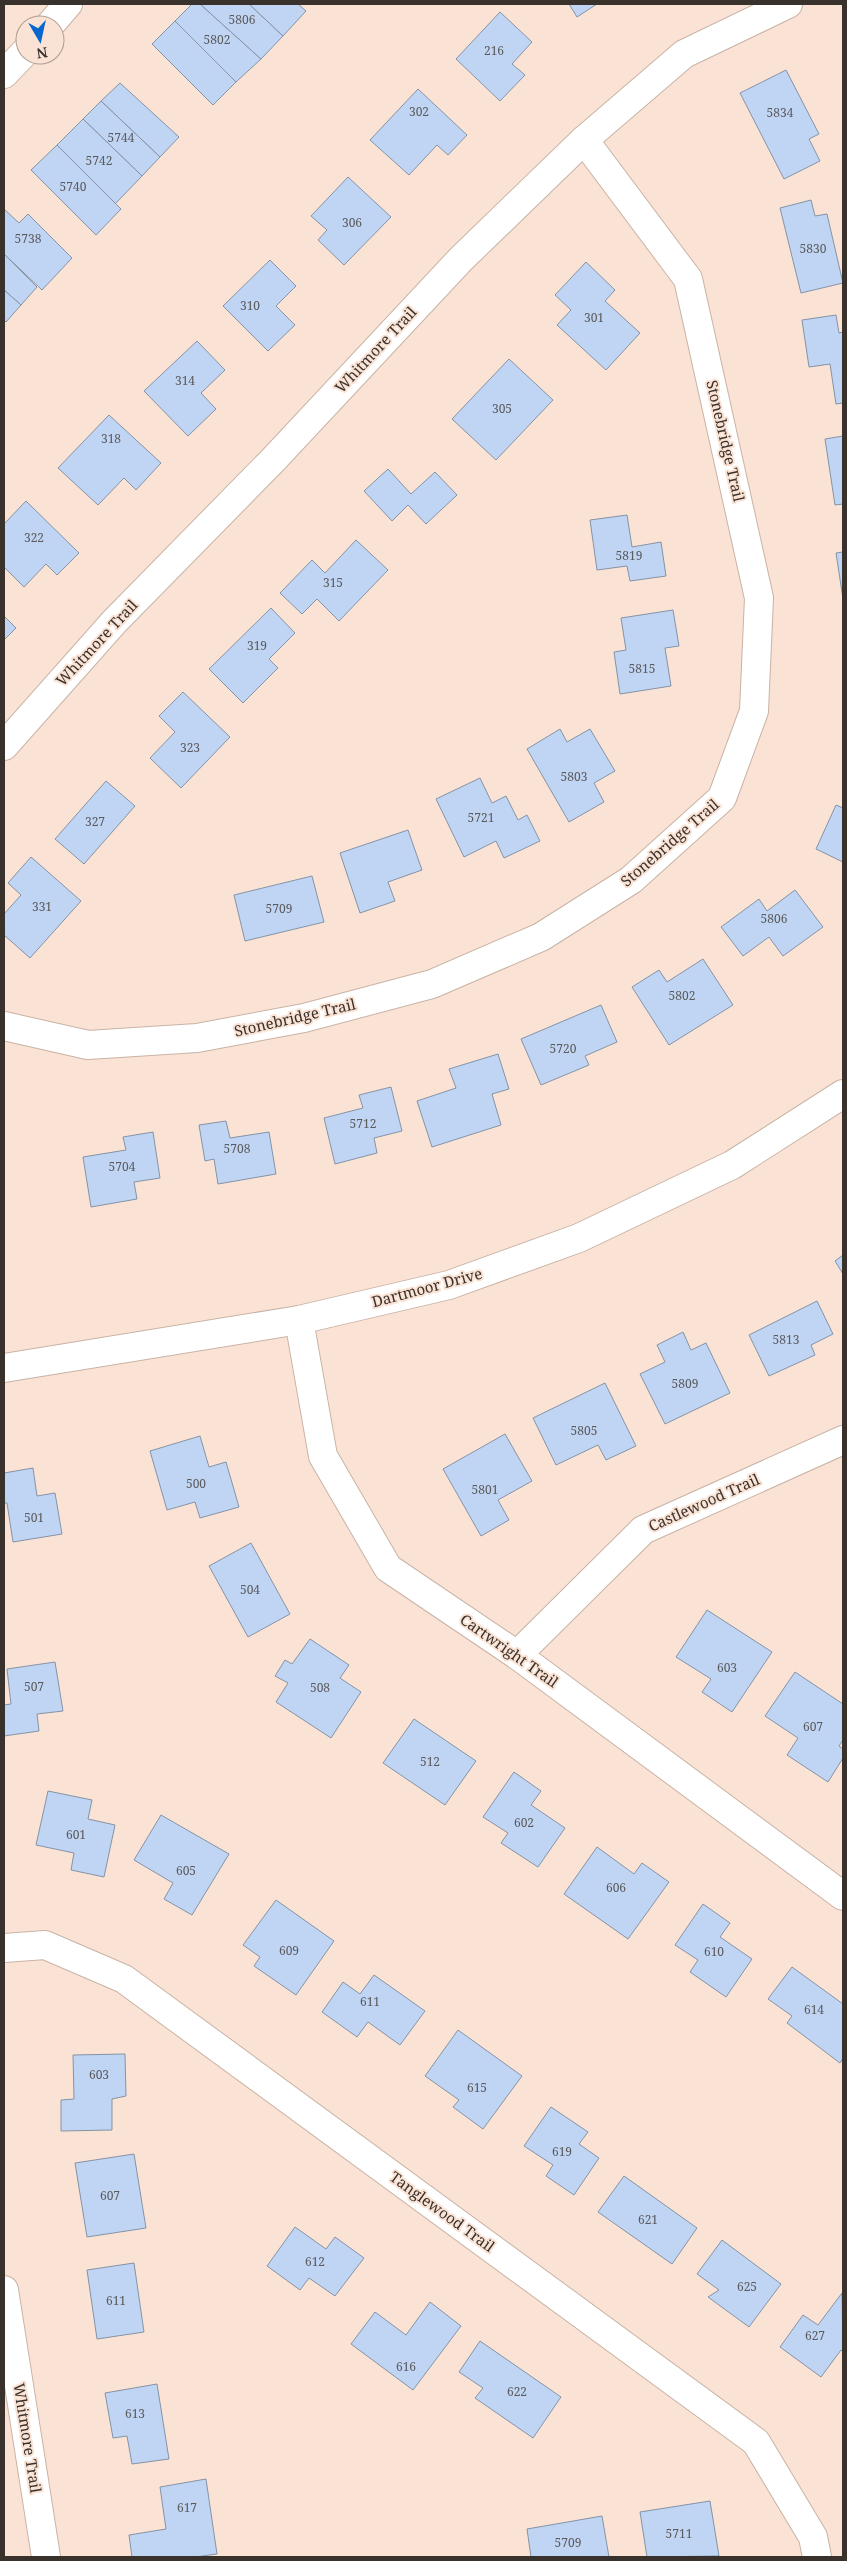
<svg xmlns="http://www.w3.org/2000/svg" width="847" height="2561" viewBox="0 0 847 2561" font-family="'Noto Serif',serif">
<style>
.building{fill:#c0d5f3;stroke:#8593a6}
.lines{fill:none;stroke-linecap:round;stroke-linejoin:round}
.street-casing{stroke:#c9b3a5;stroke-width:30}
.secondary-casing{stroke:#c9b3a5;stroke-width:30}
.street{stroke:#fff;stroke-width:28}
.secondary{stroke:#fff;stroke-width:28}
.labels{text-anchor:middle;stroke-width:4;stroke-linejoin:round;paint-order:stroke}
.number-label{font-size:12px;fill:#5b5a5d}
.street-label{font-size:15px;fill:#39312b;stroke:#fae3d5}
</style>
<rect width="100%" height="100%" fill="#fae3d5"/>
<!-- building -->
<g class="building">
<path d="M 192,4 L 200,4 L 261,59 L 236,82 L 175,21 Z"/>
<path d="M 200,4 L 249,4 L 283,36 L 261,59 Z"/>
<path d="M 249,4 L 298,4 L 306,11 L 283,36 Z"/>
<path d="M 569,4 L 597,4 L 577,17 Z"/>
<path d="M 500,12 L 532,42 L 512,64 L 525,75 L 500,101 L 456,59 Z"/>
<path d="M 175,21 L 236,82 L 213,105 L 152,44 Z"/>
<path d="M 786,70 L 819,134 L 809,139 L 820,161 L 784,179 L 740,93 Z"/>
<path d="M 120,83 L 179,137 L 160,157 L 101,101 Z"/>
<path d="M 418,89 L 467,135 L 448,155 L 437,145 L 409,175 L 370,140 Z"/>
<path d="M 101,101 L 160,157 L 142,176 L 83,119 Z"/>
<path d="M 83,119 L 142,176 L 115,204 L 57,145 Z"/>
<path d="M 57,145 L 121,209 L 96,235 L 31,170 Z"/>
<path d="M 348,177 L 391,217 L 344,265 L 318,240 L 327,230 L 311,216 Z"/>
<path d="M 811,200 L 815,216 L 827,214 L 843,283 L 801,293 L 780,208 Z"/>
<path d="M 4,209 L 19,223 L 28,214 L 72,258 L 42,290 L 4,254 Z"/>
<path d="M 4,254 L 37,287 L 21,305 L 4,290 Z"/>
<path d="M 270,260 L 296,286 L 276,306 L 295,325 L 268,351 L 223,306 Z"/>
<path d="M 586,262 L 615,290 L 605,301 L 640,333 L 606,370 L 557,325 L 571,310 L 555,295 Z"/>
<path d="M 4,290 L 21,305 L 6,322 L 4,320 Z"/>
<path d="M 836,315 L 839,333 L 843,332 L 843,403 L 836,404 L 830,364 L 809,367 L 802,320 Z"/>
<path d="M 197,341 L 225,370 L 201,393 L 216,409 L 188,436 L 144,391 Z"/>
<path d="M 509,359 L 553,400 L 496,460 L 452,419 Z"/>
<path d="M 109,415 L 161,463 L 136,490 L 124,478 L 98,505 L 58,468 Z"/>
<path d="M 843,436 L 843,504 L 835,505 L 825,439 Z"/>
<path d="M 388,469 L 411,494 L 435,472 L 457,495 L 426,524 L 408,505 L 392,521 L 364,491 Z"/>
<path d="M 26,501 L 79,553 L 57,575 L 46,564 L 24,587 L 4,567 L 4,524 Z"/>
<path d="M 627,515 L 632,547 L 661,542 L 666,576 L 630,581 L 627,566 L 597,570 L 590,520 Z"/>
<path d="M 356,540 L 388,570 L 339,621 L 317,599 L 302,614 L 280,593 L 312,560 L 325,573 Z"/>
<path d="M 843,552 L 843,599 L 836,553 Z"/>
<path d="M 271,608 L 295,633 L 269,659 L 278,668 L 243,703 L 209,669 Z"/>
<path d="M 673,610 L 679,646 L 665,648 L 671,686 L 620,694 L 614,652 L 626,650 L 621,618 Z"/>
<path d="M 4,616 L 16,628 L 4,640 Z"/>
<path d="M 183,692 L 230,737 L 181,788 L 150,758 L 175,732 L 159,716 Z"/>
<path d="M 560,729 L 567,742 L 590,729 L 615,771 L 594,783 L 604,802 L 569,822 L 527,749 Z"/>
<path d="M 480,778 L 492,803 L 506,796 L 518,820 L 527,815 L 540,841 L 504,858 L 496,841 L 464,857 L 436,799 Z"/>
<path d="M 106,781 L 135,806 L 84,864 L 55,839 Z"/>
<path d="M 836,805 L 843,808 L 843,862 L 816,849 Z"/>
<path d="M 408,830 L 422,870 L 388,882 L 395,901 L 360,913 L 340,853 Z"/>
<path d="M 31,857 L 81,901 L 30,958 L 4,935 L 4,914 L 21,895 L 8,883 Z"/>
<path d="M 312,876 L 324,922 L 245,941 L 234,895 Z"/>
<path d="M 795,890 L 823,927 L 783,956 L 769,937 L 743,956 L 721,927 L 759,899 L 767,911 Z"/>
<path d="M 703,959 L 733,1005 L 669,1045 L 632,987 L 659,970 L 667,982 Z"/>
<path d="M 601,1005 L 617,1042 L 585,1056 L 589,1065 L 541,1085 L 521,1039 Z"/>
<path d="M 498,1054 L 509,1089 L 492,1094 L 501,1125 L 432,1147 L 417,1101 L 456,1088 L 449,1069 Z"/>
<path d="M 391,1087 L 402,1131 L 374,1138 L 377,1153 L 335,1164 L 324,1118 L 363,1108 L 359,1095 Z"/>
<path d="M 226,1121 L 230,1138 L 269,1132 L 276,1174 L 218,1184 L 214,1159 L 205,1161 L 199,1125 Z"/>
<path d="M 153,1132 L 160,1178 L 134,1182 L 137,1199 L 91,1207 L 83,1157 L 126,1150 L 123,1137 Z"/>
<path d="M 843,1255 L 843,1274 L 835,1261 Z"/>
<path d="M 817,1301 L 833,1334 L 811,1345 L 815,1355 L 769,1376 L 749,1335 Z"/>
<path d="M 683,1332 L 691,1350 L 706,1343 L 730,1393 L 665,1424 L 640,1374 L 665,1362 L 657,1345 Z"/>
<path d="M 605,1383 L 636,1446 L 606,1460 L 598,1445 L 556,1465 L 533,1418 Z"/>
<path d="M 505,1434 L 532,1481 L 498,1500 L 509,1520 L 481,1536 L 443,1469 Z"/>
<path d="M 200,1436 L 209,1467 L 226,1462 L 239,1507 L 200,1518 L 195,1502 L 167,1510 L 150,1451 Z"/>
<path d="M 33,1468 L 37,1496 L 55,1493 L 62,1534 L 13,1542 L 7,1503 L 4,1503 L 4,1473 Z"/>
<path d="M 251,1543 L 290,1614 L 248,1637 L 209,1566 Z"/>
<path d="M 707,1610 L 772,1652 L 732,1712 L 702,1692 L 711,1679 L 676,1657 Z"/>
<path d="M 310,1639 L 349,1665 L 340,1678 L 361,1692 L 331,1738 L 276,1702 L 288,1683 L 275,1676 L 285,1660 L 292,1664 Z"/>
<path d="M 55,1662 L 63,1711 L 37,1714 L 39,1731 L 4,1736 L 4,1705 L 11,1704 L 7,1669 Z"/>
<path d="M 795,1672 L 843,1704 L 843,1740 L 839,1746 L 843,1749 L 843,1758 L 828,1782 L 787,1755 L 798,1738 L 765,1716 Z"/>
<path d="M 414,1719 L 476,1761 L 445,1805 L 383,1763 Z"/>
<path d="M 514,1772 L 541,1791 L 531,1805 L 565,1828 L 538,1867 L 501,1843 L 508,1833 L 483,1817 Z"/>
<path d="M 48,1791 L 92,1800 L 88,1819 L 115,1825 L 104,1877 L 71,1870 L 74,1853 L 36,1845 Z"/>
<path d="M 161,1815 L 229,1854 L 192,1915 L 164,1899 L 173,1883 L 134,1860 Z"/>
<path d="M 597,1847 L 634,1874 L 642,1863 L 669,1882 L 628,1939 L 564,1894 Z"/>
<path d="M 276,1900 L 334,1941 L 296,1995 L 254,1966 L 260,1957 L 243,1945 Z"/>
<path d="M 703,1904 L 730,1923 L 720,1937 L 752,1959 L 726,1997 L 690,1972 L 698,1960 L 675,1945 Z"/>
<path d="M 792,1967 L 843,2004 L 843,2058 L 840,2063 L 787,2023 L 792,2016 L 768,1999 Z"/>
<path d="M 374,1975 L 425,2011 L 400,2045 L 368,2022 L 357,2037 L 322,2012 L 343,1982 L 360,1994 Z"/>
<path d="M 458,2030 L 522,2076 L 483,2129 L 453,2107 L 459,2100 L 425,2076 Z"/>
<path d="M 125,2054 L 126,2096 L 112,2099 L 112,2130 L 61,2131 L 61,2100 L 74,2099 L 73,2055 Z"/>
<path d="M 551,2107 L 588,2132 L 579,2144 L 599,2158 L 574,2195 L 546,2176 L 553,2165 L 524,2146 Z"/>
<path d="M 134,2154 L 146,2228 L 87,2237 L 75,2163 Z"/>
<path d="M 624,2176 L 697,2228 L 672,2264 L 598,2212 Z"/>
<path d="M 295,2227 L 326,2249 L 335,2237 L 364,2258 L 335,2296 L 309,2278 L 300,2290 L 267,2266 Z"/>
<path d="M 722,2240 L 781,2284 L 749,2327 L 708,2297 L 719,2290 L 697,2274 Z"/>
<path d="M 134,2263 L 144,2332 L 97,2339 L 87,2270 Z"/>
<path d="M 842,2293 L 843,2351 L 841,2350 L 821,2377 L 780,2347 L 803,2315 L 818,2325 Z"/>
<path d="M 430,2302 L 461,2326 L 413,2390 L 351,2344 L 375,2312 L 406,2335 Z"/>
<path d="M 480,2341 L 561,2397 L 533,2438 L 475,2398 L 483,2388 L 459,2372 Z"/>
<path d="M 157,2384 L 169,2459 L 132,2464 L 127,2436 L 113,2438 L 105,2393 Z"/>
<path d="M 206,2479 L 217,2554 L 195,2557 L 132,2557 L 129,2535 L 166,2529 L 160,2487 Z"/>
<path d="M 710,2501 L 719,2556 L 647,2557 L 640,2512 Z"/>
<path d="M 602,2516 L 609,2557 L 531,2557 L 527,2529 Z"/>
</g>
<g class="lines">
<!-- street casing -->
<g class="street-casing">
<g id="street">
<path d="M 50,25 L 68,4"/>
<path d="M 4,74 L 25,52"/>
<path d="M 4,746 L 114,622 L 274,459 L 461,259 L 584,140 L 684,54 L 788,4"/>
<path d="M 4,1026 L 88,1045 L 197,1038 L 304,1018 L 432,984 L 541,937 L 631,880 L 722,798 L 754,711 L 759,598 L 688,279 L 584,140"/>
<path d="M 299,1320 L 323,1456 L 388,1568 L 517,1655 L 843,1896"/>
<path d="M 517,1655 L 643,1530 L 843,1440"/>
<path d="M 4,1948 L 45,1945 L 124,1979 L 756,2442 L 813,2537 L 817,2557"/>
<path d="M 4,2290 L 46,2557"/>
</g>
</g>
<!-- secondary casing -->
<g class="secondary-casing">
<path id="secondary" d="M 4,1368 L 299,1320 L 449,1285 L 579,1238 L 732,1165 L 843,1094"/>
</g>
<!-- street -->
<use href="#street" class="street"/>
<!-- secondary -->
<use href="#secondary" class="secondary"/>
</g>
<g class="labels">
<!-- number labels -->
<g class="number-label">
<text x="242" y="24">5806</text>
<text x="217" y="44">5802</text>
<text x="494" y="55">216</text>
<text x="419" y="116">302</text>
<text x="780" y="117">5834</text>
<text x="121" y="142">5744</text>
<text x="99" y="165">5742</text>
<text x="73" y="191">5740</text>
<text x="352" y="227">306</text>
<text x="28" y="243">5738</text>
<text x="813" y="253">5830</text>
<text x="250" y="310">310</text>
<text x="594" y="322">301</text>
<text x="185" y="385">314</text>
<text x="502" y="413">305</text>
<text x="111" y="443">318</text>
<text x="34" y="542">322</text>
<text x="629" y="560">5819</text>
<text x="333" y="587">315</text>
<text x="257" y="650">319</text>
<text x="642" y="673">5815</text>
<text x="190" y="752">323</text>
<text x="574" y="781">5803</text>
<text x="481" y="822">5721</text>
<text x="95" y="826">327</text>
<text x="42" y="911">331</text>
<text x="279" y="913">5709</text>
<text x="774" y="923">5806</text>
<text x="682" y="1000">5802</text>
<text x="563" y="1053">5720</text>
<text x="363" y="1128">5712</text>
<text x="237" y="1153">5708</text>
<text x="122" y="1171">5704</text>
<text x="786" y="1344">5813</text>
<text x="685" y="1388">5809</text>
<text x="584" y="1435">5805</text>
<text x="196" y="1488">500</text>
<text x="485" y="1494">5801</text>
<text x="34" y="1522">501</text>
<text x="250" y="1594">504</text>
<text x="727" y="1672">603</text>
<text x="34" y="1691">507</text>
<text x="320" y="1692">508</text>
<text x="813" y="1731">607</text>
<text x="430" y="1766">512</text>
<text x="524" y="1827">602</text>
<text x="76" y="1839">601</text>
<text x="186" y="1875">605</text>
<text x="616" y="1892">606</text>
<text x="289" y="1955">609</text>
<text x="714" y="1956">610</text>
<text x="370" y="2006">611</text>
<text x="814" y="2014">614</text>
<text x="99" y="2079">603</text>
<text x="477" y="2092">615</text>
<text x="562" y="2156">619</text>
<text x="110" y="2200">607</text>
<text x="648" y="2224">621</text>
<text x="315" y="2266">612</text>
<text x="747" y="2291">625</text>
<text x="116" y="2305">611</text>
<text x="815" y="2340">627</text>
<text x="406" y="2371">616</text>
<text x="517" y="2396">622</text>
<text x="135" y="2418">613</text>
<text x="187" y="2512">617</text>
<text x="679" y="2538">5711</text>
<text x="568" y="2547">5709</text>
</g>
<!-- street labels -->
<g class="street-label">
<text transform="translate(376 350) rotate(-47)" y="5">Whitmore Trail</text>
<text transform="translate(725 441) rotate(77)" y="5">Stonebridge Trail</text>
<text transform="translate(97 643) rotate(-47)" y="5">Whitmore Trail</text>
<text transform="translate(670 843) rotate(-41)" y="5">Stonebridge Trail</text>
<text transform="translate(295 1018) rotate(-13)" y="5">Stonebridge Trail</text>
<text transform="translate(427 1288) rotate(-15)" y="5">Dartmoor Drive</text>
<text transform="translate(704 1503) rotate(-24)" y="5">Castlewood Trail</text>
<text transform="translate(509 1651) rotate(35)" y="5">Cartwright Trail</text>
<text transform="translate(442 2212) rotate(36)" y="5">Tanglewood Trail</text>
<text transform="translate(27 2438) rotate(81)" y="5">Whitmore Trail</text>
</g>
</g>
<!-- border -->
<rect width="847" height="2561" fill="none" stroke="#39312b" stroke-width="10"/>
<!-- north arrow -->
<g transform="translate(40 40) rotate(171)"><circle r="24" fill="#fae3d5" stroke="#ad9c91"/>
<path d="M0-4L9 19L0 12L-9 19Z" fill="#0766cf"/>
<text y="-8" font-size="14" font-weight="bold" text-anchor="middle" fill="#39312b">N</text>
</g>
</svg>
